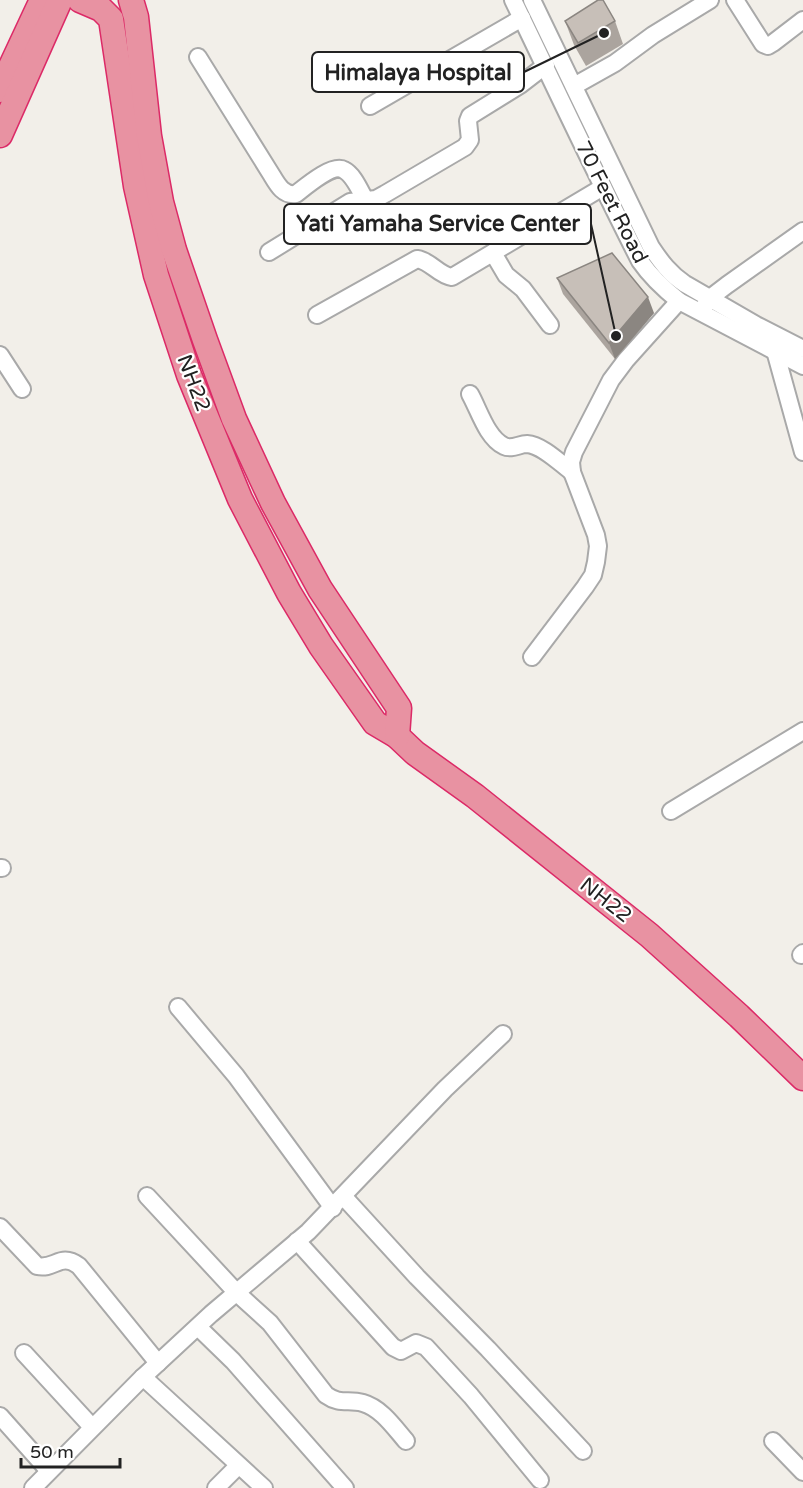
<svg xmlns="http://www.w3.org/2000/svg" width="803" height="1488" viewBox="0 0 803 1488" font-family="'Varela Round',sans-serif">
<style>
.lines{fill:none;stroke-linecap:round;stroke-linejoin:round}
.minor-casing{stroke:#a9a9a9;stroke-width:20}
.highway-casing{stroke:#dc2a67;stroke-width:27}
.minor{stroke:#fff;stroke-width:16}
.highway{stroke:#e892a2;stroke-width:24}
.wall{fill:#aba49e}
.shaded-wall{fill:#8b8681}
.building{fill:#c7bfb8;stroke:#8b8681;stroke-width:1.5}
.labels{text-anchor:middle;stroke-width:4.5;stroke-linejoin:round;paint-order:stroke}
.street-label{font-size:21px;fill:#222;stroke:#fff}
.leader{fill:none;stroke:#222;stroke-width:2}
.callout-dot{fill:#222;stroke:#fff;stroke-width:2}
.callout{fill:#fff;stroke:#222;stroke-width:2}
.callout-label{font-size:22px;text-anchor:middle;font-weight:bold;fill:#222}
</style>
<rect width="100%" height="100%" fill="#f2efe9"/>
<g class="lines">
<!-- minor casing -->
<g class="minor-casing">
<g id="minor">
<path d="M 513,0 C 555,87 596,175 640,261 C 651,277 664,289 679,301 L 803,366"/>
<path d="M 532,0 L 651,247 C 661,262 670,274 685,284 L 756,325 L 803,349"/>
<path d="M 735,0 L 763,44 L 768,46 L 773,43 L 803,20"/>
<path d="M 198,57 L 271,174 C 277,184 283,196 296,194 C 305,187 333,163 344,170 C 354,175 360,191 366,201"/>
<path d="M 574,86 L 615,63 L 653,35 L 710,0"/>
<path d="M 370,106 L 522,18"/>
<path d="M 269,252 L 350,202 L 376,199 L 385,194 L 465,147 L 470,140 L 468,121 L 470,116 L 520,85 L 546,65"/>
<path d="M 493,253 L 506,275 L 523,289 L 550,325"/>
<path d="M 704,307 L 710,298 L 727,285 L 803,231"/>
<path d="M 317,315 L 417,259 C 431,261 438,275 452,277 L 603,187"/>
<path d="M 774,347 L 803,452"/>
<path d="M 0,355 L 22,389"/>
<path d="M 470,394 C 479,410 487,438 504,446 C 512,450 519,444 527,444 C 542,445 560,463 572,472"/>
<path d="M 532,657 L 585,587 L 593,575 L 596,562 L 598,546 L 596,535 L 572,472 L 571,462 L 574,452 L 611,380 L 626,360 L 679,301"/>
<path d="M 671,811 L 803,731"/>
<path d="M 0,868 L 2,868"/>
<path d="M 801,955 L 803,953"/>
<path d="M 178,1007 L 236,1076 L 333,1208"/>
<path d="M 147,1196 L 237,1293 L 270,1323 L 326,1395 C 340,1405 348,1399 363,1403 C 381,1408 394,1427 406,1441"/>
<path d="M 343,1196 L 417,1277 L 488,1349 L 583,1451"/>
<path d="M 0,1227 L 37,1266 C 55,1270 60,1252 79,1266 L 158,1363"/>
<path d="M 297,1241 L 393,1347 L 401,1351 L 416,1343 L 426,1347 L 471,1396 L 540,1480"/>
<path d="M 198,1327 L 233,1361 L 345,1488"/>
<path d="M 24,1353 L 92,1427"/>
<path d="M 143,1377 L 264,1488"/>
<path d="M 0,1416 L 49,1471"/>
<path d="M 773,1441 L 803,1472"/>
<path d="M 33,1488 L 143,1377 L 211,1314 L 308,1232 L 445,1089 L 503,1034"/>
<path d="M 216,1488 L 238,1466"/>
</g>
</g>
<!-- highway casing -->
<g class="highway-casing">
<g id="highway">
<path d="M 80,0 L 101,9 L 111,19 L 136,186 L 156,275 L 189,375 L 240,499 L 289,593 L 321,646 L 375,723 L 397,736 L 415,753 L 475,796 L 649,935 L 739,1016 L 803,1078"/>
<path d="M 131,0 L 136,17 L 149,136 L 161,202 L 174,250 L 205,340 L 234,419 L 273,503 L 320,589 L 399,708 L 397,736"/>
<path d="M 0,90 L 42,0"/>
<path d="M 0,135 L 60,0"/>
</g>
</g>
<!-- minor -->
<use href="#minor" class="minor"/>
<!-- highway -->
<use href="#highway" class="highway"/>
</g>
<!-- wall -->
<g class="wall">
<path d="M 565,21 L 615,21 L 623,44 L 586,66 L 574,45 Z"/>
<path d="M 557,278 L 654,313 L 615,359 L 563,294 Z"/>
</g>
<!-- shaded-wall -->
<path class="shaded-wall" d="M 648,297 L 654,313 L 615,359 L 609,343 Z"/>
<!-- building -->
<g class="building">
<path d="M 598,0 L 603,0 L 615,21 L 578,43 L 565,21 Z"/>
<path d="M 612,253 L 648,297 L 609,343 L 557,278 Z"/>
</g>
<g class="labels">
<!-- street labels -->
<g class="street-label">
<text transform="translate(612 202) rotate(63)" y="7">70 Feet Road</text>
<text transform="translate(194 383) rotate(69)" y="7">NH22</text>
<text transform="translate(606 900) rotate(38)" y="7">NH22</text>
</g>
</g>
<!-- callouts -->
<path class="leader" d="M604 33L524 72M616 336L591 224"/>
<g class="callout-dot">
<circle cx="604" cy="33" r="6"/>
<circle cx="616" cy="336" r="6"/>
</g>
<g class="callout">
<rect x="312" y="52" width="212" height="40" rx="6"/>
<rect x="284" y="204" width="307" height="40" rx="6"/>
</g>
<g class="callout-label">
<text x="418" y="80">Himalaya Hospital</text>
<text x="438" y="231">Yati Yamaha Service Center</text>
</g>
<!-- scale -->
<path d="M21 1458v9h99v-9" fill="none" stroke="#222222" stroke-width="3"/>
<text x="30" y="1458" font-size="18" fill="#222222" stroke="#ffffff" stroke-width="4.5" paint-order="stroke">50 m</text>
</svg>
